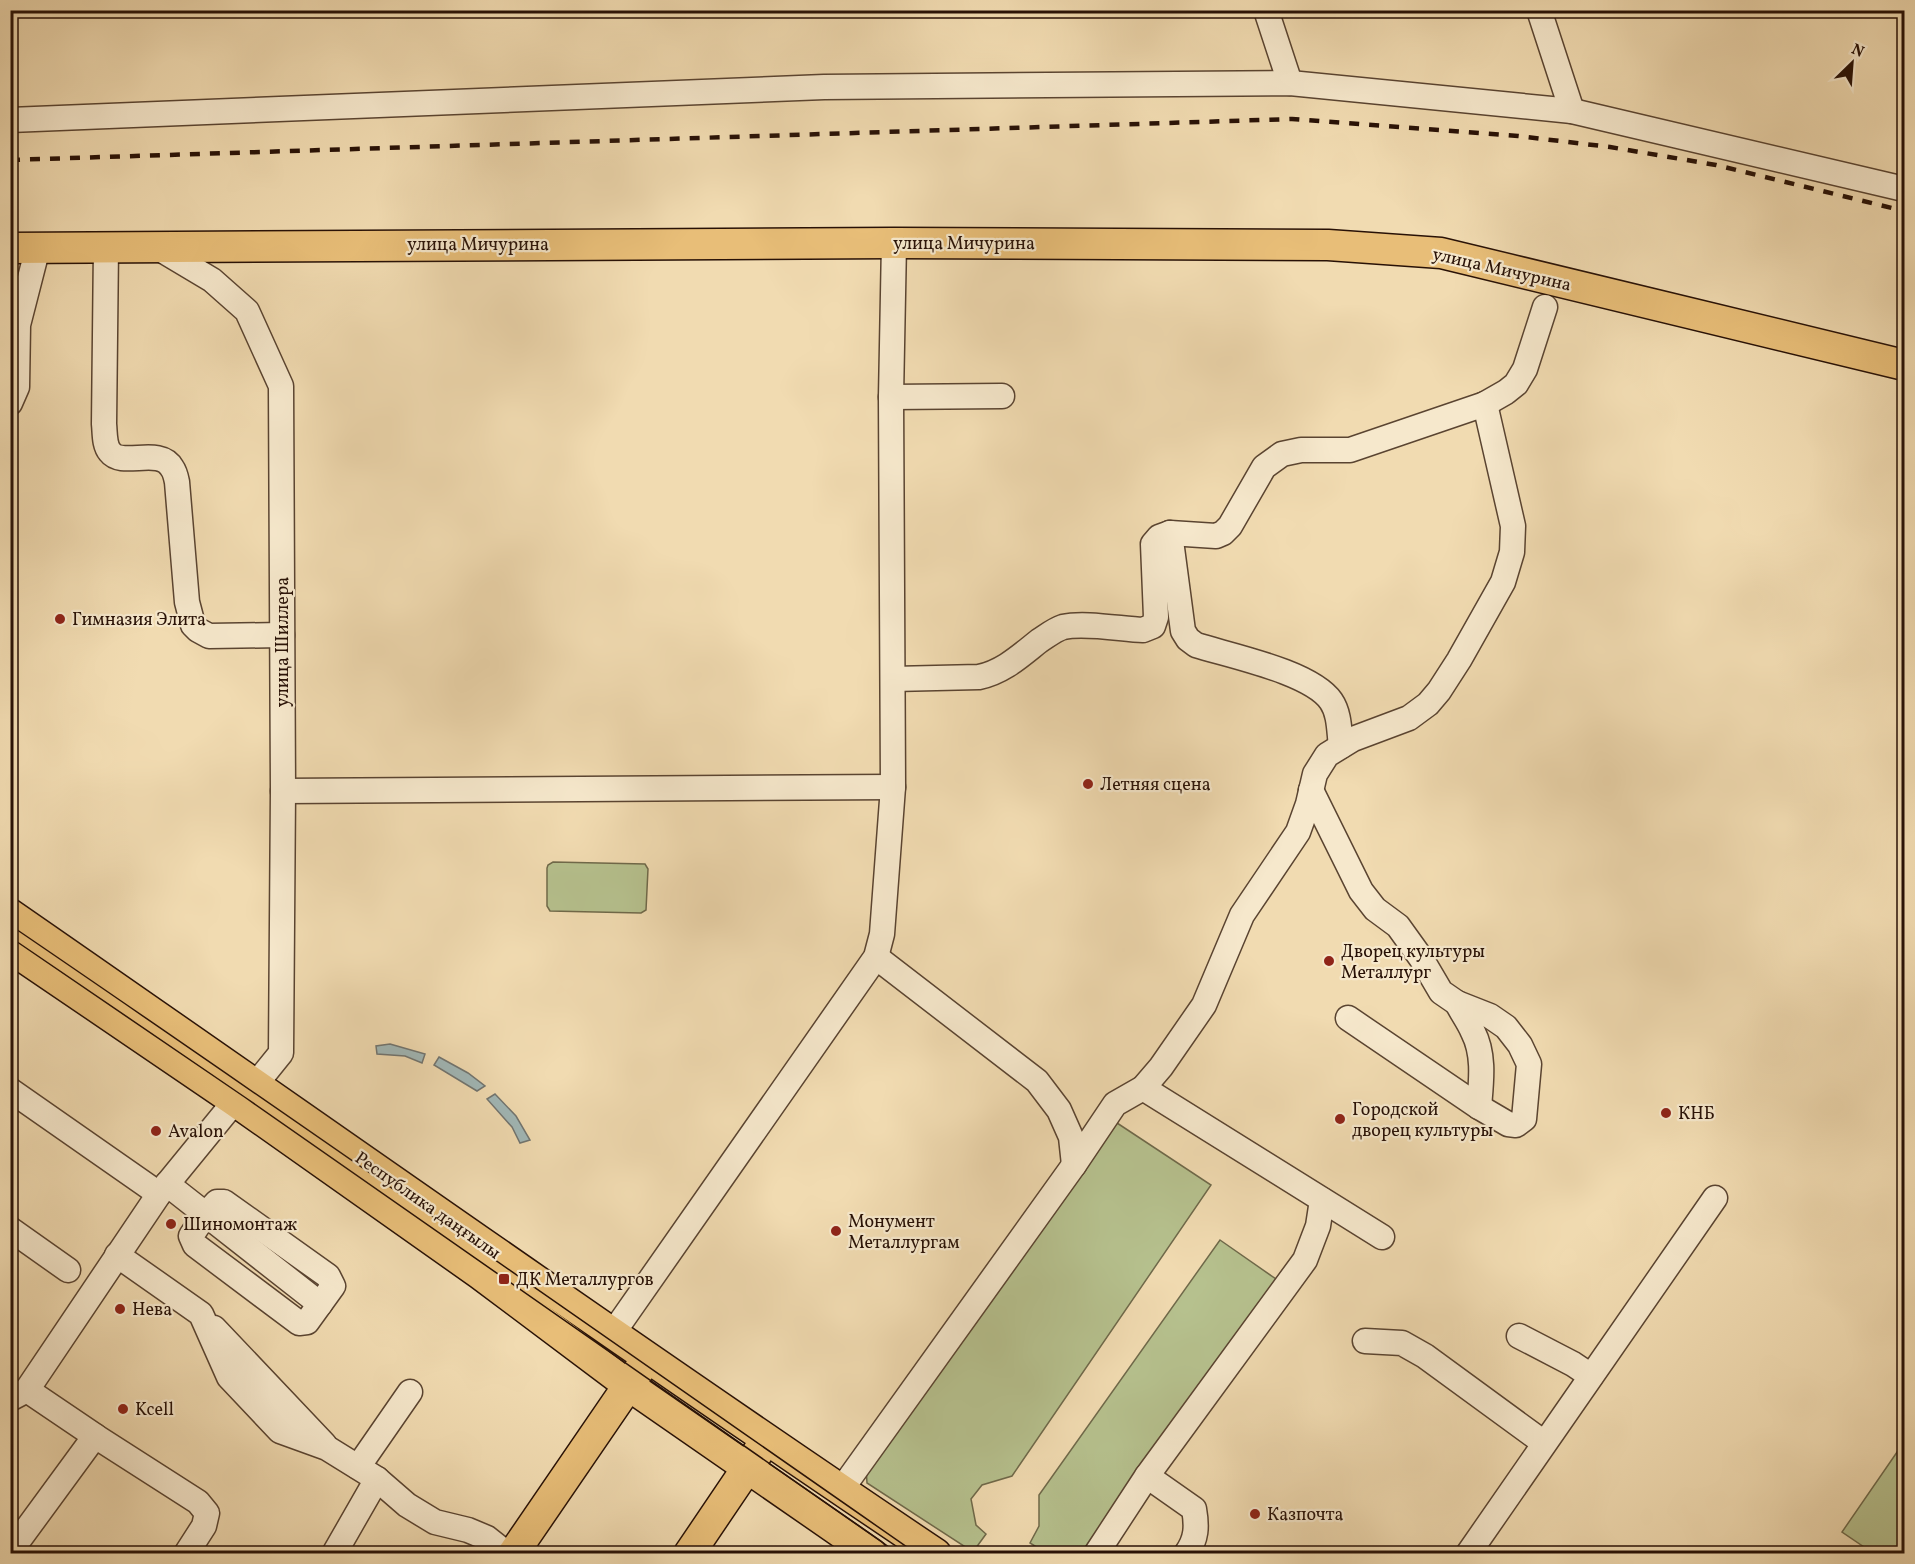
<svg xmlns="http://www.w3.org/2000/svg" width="1915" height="1564" viewBox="0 0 1915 1564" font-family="Vollkorn,serif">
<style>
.green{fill:#b6c18e;stroke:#6f694a;stroke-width:1.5}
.water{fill:#a1b8b8;stroke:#717571;stroke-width:1.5}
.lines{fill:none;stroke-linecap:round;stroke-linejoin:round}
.minor-casing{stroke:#5a4431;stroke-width:27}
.major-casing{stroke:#281106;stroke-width:33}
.minor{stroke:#f6e8cc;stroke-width:24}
.major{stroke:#e8be78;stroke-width:30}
.tram{stroke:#281106;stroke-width:1.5}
.rail{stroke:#281106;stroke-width:4.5;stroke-dasharray:10 10;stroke-linecap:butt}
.poi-dot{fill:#8f2418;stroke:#f6e8cc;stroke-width:2}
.labels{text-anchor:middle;stroke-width:4.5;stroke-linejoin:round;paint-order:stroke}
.street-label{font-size:18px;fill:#281106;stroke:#f6e8cc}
.poi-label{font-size:18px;fill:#281106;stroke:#f6e8cc;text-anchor:start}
</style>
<rect width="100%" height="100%" fill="#f1dbb1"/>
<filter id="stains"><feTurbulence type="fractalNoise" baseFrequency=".00333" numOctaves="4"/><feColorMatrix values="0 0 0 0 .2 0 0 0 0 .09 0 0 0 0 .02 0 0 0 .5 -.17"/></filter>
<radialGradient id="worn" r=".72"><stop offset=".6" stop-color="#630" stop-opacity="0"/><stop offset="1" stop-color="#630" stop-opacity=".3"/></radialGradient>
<!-- green -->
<g class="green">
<path d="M 553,862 L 645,864 L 648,869 L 646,910 L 641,913 L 550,911 L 547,906 L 547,868 L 548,865 Z"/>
<path d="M 1114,1121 L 1211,1185 L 1012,1476 L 982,1485 L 971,1499 L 976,1525 L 986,1534 L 973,1552 L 867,1483 L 866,1467 Z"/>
<path d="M 1220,1240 L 1276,1279 L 1087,1553 L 1046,1553 L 1030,1543 L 1039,1526 L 1039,1495 Z"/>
<path d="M 1904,1442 L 1904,1553 L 1873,1553 L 1842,1532 Z"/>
</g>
<!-- water -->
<g class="water">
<path d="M 390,1044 L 425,1054 L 422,1063 L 405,1056 L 377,1054 L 376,1046 Z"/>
<path d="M 439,1057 L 468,1073 L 485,1086 L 477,1091 L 434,1065 Z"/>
<path d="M 495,1094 L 516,1116 L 530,1140 L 520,1143 L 512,1127 L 487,1099 Z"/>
</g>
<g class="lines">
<!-- minor casing -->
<g class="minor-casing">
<g id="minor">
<path d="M 1266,10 L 1290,83"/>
<path d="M 1539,10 L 1572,111"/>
<path d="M 10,120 L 824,87 L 1290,83 L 1572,111 L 1904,189"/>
<path d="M 155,246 L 212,280 L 247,311 L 281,386 L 283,791 L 281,1053 L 256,1084"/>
<path d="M 106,247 L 104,424 C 105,433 104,445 110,452 C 122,468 160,446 172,468 C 175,472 176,477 177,482 L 187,602 L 193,625 L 198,630 L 209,636 L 282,635"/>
<path d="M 891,397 L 1002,396"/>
<path d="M 10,403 L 17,387 L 18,325 L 38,247"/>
<path d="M 1170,533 L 1183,631 L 1188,639 L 1196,645 C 1231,656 1311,672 1331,701 C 1340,714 1339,732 1341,746"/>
<path d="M 893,679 L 979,677 C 1003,672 1020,656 1039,641 C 1047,636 1054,630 1063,627 C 1084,622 1121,629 1143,630 L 1153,626 L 1156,617 L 1153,544 L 1159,537 L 1170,533 L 1216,536 L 1223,533 L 1230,526 L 1264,467 L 1282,454 L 1301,450 L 1350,450 L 1485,404 L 1506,392 L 1516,384 L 1525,369 L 1545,307"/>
<path d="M 1311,790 L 1361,891 L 1375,909 L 1398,926 L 1421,958 L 1441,992 L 1457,1003 L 1490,1016 L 1506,1027 L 1520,1045 L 1529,1064 L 1524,1119 L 1516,1125 L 1508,1124 L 1479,1107 L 1348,1018"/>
<path d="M 283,791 L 893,787"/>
<path d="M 876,957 L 1037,1081 L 1059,1110 L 1071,1137 L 1074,1165"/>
<path d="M 1457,1003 C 1462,1013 1469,1022 1473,1032 C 1485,1055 1481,1083 1479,1107"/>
<path d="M 1143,1088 L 1382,1237"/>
<path d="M 10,1090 L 159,1194"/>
<path d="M 167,1184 L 320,1304"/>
<path d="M 217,1202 L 224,1202 L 328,1276 L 333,1286 L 307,1322 L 299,1323 L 195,1245 L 191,1236 L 205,1215 Z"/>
<path d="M 10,1229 L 68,1270"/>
<path d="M 117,1255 L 201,1314 L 229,1377 L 280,1431 L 327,1448 L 377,1479 L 407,1505 L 435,1522 L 468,1530 L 487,1538 L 507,1554"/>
<path d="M 214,1328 L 324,1444"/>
<path d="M 613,1333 L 876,957 L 882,934 L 893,787 L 891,397 L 894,243"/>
<path d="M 1519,1336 L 1573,1364 L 1591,1376"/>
<path d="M 1365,1341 L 1402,1343 L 1425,1356 L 1544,1443"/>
<path d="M 27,1390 L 95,1436"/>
<path d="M 10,1399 L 27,1390 L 159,1194 L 235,1101"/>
<path d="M 358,1467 L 410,1392"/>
<path d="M 1147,1476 L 1194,1509 C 1197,1526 1197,1539 1186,1554"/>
<path d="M 841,1490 L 1074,1165 L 1115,1104 L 1143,1088 L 1161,1067 L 1204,1005 L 1242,915 L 1298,832 L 1308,804 L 1315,774 L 1327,755 L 1353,739 L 1409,718 L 1428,704 L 1439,691 L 1459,660 L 1503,582 L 1512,552 L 1513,526 L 1485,404"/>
<path d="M 10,1552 L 95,1436 L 198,1502 L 207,1513 L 204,1526 L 186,1554"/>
<path d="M 334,1554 L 377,1479"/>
<path d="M 1096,1554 L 1147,1476 L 1305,1260 L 1318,1226 L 1322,1200"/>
<path d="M 1468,1554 L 1715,1198"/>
</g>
</g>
<!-- major casing -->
<g class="major-casing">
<g id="major">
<path d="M 10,248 L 894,243 L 1328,245 L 1441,253 L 1904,365"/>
<path d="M 10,914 C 319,1128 625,1345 936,1554"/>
<path d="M 10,948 L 235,1101 L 480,1274 L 628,1385 L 872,1554"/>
<path d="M 513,1554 L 639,1370"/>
<path d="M 689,1554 L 758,1452"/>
</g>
</g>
<!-- minor -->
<use href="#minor" class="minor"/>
<!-- major -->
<use href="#major" class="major"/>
<!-- tram -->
<g class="tram">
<path d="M 10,925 C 314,1132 615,1344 917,1554"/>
<path d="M 10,937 L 246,1098 L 899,1554"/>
</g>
<!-- rail -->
<path class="rail" d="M 10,160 L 1292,119 L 1518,136 L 1610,147 L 1716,165 L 1904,211"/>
</g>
<!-- markers -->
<g class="poi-dot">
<circle cx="60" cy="619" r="6"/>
<circle cx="1088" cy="784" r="6"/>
<circle cx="1329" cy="961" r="6"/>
<circle cx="1666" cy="1113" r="6"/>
<circle cx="1340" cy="1119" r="6"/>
<circle cx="156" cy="1131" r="6"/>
<circle cx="171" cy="1224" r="6"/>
<circle cx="836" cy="1231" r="6"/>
<rect x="498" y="1273" width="12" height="12" rx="3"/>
<circle cx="120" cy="1309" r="6"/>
<circle cx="123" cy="1409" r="6"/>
<circle cx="1255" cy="1514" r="6"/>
</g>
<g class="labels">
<!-- street labels -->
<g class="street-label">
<text x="964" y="249">улица Мичурина</text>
<text x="478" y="250">улица Мичурина</text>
<text transform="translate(1502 269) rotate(13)" y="6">улица Мичурина</text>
<text transform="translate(282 642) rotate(-90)" y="6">улица Шиллера</text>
<text transform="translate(428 1205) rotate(35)" y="6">Республика даңғылы</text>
</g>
<!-- poi labels -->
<g class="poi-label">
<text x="72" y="625">Гимназия Элита</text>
<text x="1100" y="790">Летняя сцена</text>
<text x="1341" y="957">Дворец культуры<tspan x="1341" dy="21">Металлург</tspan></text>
<text x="1352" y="1115">Городской<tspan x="1352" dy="21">дворец культуры</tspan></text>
<text x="1678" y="1119">КНБ</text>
<text x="168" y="1137">Avalon</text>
<text x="848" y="1227">Монумент<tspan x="848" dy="21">Металлургам</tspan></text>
<text x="183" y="1230">Шиномонтаж</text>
<text x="516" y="1285">ДК Металлургов</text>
<text x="132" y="1315">Нева</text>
<text x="135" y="1415">Kcell</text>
<text x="1267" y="1520">Казпочта</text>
</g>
</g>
<!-- margin -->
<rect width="1915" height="1564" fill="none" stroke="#f1dbb1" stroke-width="36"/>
<rect x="12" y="12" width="1891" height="1540" fill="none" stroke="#281106" stroke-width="3"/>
<rect x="18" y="18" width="1879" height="1528" fill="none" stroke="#281106" stroke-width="1.5"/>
<!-- north arrow -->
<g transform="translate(1852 63) rotate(25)" stroke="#f6e8cc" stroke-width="4.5" paint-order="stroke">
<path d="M0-4.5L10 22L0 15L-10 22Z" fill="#281106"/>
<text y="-9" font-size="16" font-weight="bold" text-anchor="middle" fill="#281106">N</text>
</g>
<rect width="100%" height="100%" filter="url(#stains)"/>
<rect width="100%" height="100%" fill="url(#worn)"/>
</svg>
